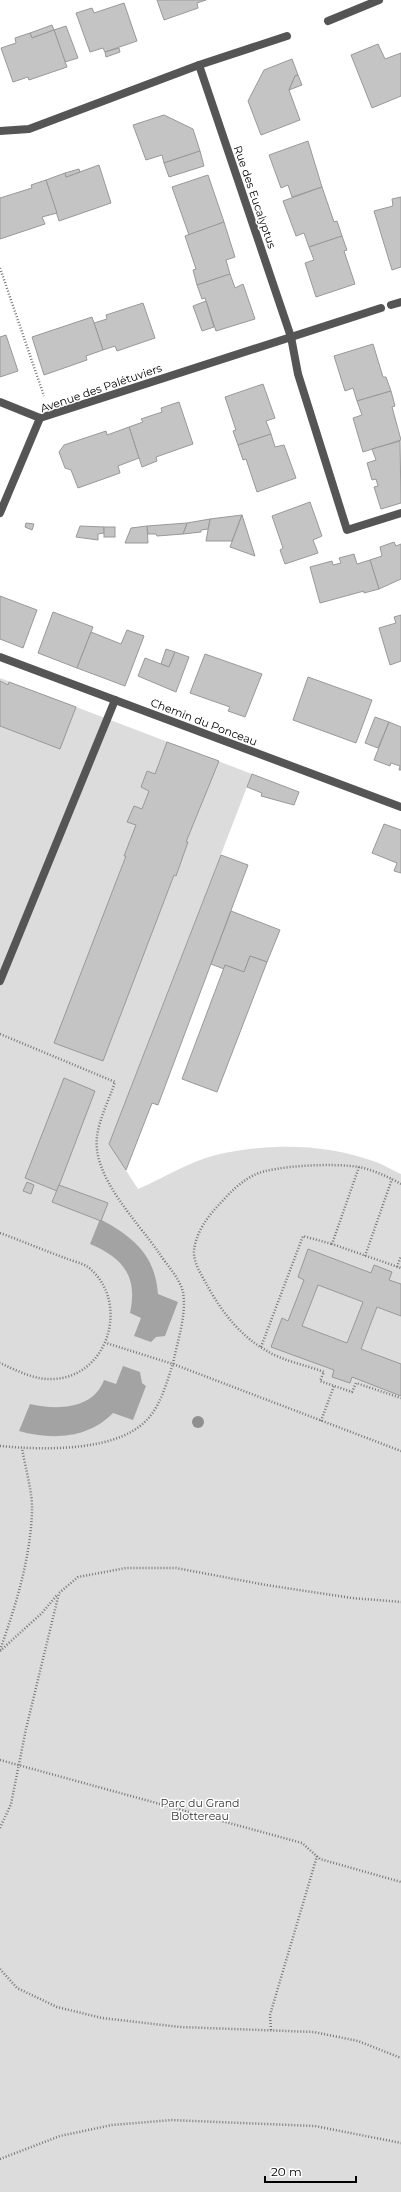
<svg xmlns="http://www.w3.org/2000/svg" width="401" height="2192" viewBox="0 0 401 2192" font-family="Montserrat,sans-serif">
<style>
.green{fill:#dcdcdc}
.water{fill:#a3a3a3}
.building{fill:#c4c4c4;stroke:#999;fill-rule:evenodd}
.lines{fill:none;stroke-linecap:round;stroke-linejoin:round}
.path{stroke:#777;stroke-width:2.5;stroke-dasharray:1 2;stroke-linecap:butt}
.service{stroke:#555;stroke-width:8}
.minor{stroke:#555;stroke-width:8}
.tree{fill:#8f8f8f}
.labels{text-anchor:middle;stroke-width:3;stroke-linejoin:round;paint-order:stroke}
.street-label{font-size:11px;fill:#000;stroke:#fff}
.park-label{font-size:11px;fill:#333;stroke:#fff}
</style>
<rect width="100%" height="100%" fill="#fff"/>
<!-- green -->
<path class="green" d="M 0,678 L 252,774 L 109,1144 L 138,1189 C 164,1178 188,1162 216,1155 C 267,1143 324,1143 373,1161 C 383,1164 392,1170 401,1174 L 401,2192 L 0,2192 Z"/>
<!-- water -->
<g class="water">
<path d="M 100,1219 C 133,1237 155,1254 158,1294 L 178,1302 L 165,1336 L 156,1337 L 151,1342 L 134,1336 L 141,1318 L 130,1313 C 138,1276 123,1258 90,1244 Z"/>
<path d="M 123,1366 L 140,1372 L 142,1383 L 146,1386 L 133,1420 L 113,1413 C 88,1439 51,1440 19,1431 L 30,1404 C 56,1410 93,1410 104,1380 L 116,1384 Z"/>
</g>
<!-- building -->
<g class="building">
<path d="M 157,0 L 206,0 L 197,3 L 198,8 L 164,20 Z"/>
<path d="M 124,3 L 137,41 L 105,52 L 103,48 L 90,52 L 76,13 L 92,8 L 94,13 Z"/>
<path d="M 52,25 L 54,30 L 32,38 L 30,33 Z"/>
<path d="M 66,26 L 78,58 L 65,62 L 54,30 Z"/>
<path d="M 54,30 L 67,67 L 29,80 L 28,77 L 13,82 L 1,48 L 16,43 L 15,38 L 30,33 L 32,38 Z"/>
<path d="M 378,44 L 385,59 L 401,53 L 401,96 L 372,108 L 351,55 Z"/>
<path d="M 119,48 L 120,52 L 106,57 L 105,52 Z"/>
<path d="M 292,59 L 298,75 L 295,76 L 289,90 L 300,120 L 261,135 L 248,101 L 264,70 Z"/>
<path d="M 298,75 L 302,85 L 289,90 L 295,76 Z"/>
<path d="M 164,115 L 193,129 L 200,151 L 164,163 L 162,155 L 146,160 L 133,125 Z"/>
<path d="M 308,141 L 322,187 L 292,197 L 288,185 L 281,188 L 269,155 Z"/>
<path d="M 200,151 L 204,166 L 169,177 L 164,163 Z"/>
<path d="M 99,165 L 111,203 L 59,221 L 46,180 L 65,173 L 66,177 Z"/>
<path d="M 79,169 L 80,172 L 66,177 L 65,173 Z"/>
<path d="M 208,175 L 224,222 L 189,235 L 172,187 Z"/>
<path d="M 46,180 L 57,213 L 42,217 L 45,224 L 0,239 L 0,198 L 32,188 L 31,185 Z"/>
<path d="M 322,187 L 334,222 L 337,221 L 342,236 L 309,247 L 304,233 L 296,236 L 283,201 Z"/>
<path d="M 401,197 L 401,267 L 392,270 L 374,211 L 393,206 L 392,199 Z"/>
<path d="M 224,222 L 235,257 L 226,260 L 230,274 L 197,285 L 193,270 L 196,269 L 185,236 Z"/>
<path d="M 342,236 L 347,250 L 344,251 L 355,284 L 316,297 L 305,263 L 314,260 L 309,247 Z"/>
<path d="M 230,274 L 235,288 L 243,284 L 255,319 L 216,331 L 205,298 L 202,299 L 197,285 Z"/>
<path d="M 206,301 L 214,327 L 202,331 L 193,306 Z"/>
<path d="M 143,303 L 155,338 L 117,351 L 115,346 L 103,350 L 94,323 L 107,319 L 106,315 Z"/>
<path d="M 92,317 L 103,350 L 86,356 L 87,360 L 44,375 L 32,337 Z"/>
<path d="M 6,335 L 18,371 L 0,377 L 0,337 Z"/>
<path d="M 373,344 L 383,377 L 386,377 L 391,391 L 357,401 L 353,388 L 345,391 L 334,356 Z"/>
<path d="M 263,384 L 275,418 L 266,421 L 271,434 L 238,445 L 233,431 L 236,430 L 225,397 Z"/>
<path d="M 391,391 L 395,406 L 392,407 L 401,440 L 363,452 L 353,418 L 362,415 L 357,401 Z"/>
<path d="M 179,402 L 193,444 L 156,457 L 157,461 L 142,467 L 129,427 L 143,422 L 141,419 L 162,412 L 161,408 Z"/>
<path d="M 129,427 L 139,458 L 118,466 L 120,473 L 78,488 L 71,470 L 65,468 L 59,452 L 64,445 L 106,431 L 107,435 Z"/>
<path d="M 271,434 L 275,447 L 284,445 L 296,478 L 257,492 L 246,459 L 243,460 L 238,445 Z"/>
<path d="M 400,441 L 401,503 L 381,509 L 374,487 L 378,486 L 376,479 L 372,480 L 367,463 L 376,460 L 372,449 Z"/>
<path d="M 310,502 L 322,536 L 313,540 L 318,553 L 285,564 L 280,550 L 283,548 L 272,516 Z"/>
<path d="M 242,515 L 232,541 L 206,541 L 210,519 Z"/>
<path d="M 242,515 L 255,556 L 230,547 Z"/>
<path d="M 210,519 L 208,529 L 201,530 L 201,532 L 183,534 L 187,523 Z"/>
<path d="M 26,523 L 34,524 L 32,530 L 25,527 Z"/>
<path d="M 187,523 L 183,534 L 157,536 L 156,534 L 148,534 L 147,526 Z"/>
<path d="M 80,526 L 104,527 L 104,533 L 98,534 L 98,540 L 76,537 Z"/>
<path d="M 147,526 L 148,543 L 125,543 L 131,528 Z"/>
<rect x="104" y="527" width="11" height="10"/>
<path d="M 394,542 L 396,546 L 401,544 L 401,579 L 379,589 L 370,560 L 382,556 L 380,547 Z"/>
<path d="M 354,554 L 357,564 L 370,560 L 379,589 L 364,593 L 364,591 L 320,603 L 310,567 L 332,561 L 333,565 L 341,563 L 339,558 Z"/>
<path d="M 0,596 L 37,610 L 23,648 L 0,639 Z"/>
<path d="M 53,612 L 93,627 L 77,668 L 38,653 Z"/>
<path d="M 401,615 L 401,661 L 390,665 L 379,628 L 396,623 L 394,617 Z"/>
<path d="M 127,630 L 144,636 L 125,686 L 77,668 L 91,632 L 121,644 Z"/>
<path d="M 166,649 L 175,652 L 169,667 L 161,664 Z"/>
<path d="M 175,652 L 189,657 L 176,692 L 138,676 L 145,658 L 169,667 Z"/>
<path d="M 205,654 L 262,674 L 245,717 L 228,711 L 230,707 L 190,693 Z"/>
<path d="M 308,677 L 372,700 L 356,743 L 293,720 Z"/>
<path d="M 0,681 L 8,685 L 9,682 L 76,707 L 60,749 L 0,726 Z"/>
<path d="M 375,717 L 389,722 L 378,748 L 365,743 Z"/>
<path d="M 389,722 L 401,727 L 401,770 L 399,770 L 400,766 L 391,763 L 390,766 L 374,760 Z"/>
<path d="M 167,742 L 219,761 L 186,842 L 188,842 L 176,876 L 174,875 L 103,1061 L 54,1043 L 126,856 L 124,856 L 136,825 L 127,822 L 134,806 L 142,809 L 149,791 L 141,787 L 147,771 L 155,774 Z"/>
<path d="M 252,774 L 299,792 L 294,805 L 261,796 L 262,793 L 247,787 Z"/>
<path d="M 384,824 L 401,830 L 401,873 L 394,871 L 397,863 L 372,853 Z"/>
<path d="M 221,855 L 248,865 L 158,1105 L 152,1103 L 126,1170 L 109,1144 Z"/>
<path d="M 231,911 L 280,930 L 267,962 L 250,956 L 244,972 L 225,965 L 224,969 L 211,964 Z"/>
<path d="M 250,956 L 267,962 L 217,1092 L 182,1079 L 225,965 L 244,972 Z"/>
<path d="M 64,1078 L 95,1091 L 57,1191 L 25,1178 Z"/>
<path d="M 27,1182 L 34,1185 L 31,1194 L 23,1191 Z"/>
<path d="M 59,1185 L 108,1203 L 101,1221 L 52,1202 Z"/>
<path d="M 308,1249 L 371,1273 L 374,1265 L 392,1272 L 389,1280 L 401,1284 L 401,1316 L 377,1307 L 361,1349 L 401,1364 L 401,1396 L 352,1377 L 350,1383 L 332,1377 L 334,1370 L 271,1347 L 282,1318 L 288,1321 L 304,1280 L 298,1277 ZM 318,1285 L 363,1302 L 347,1343 L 302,1326 Z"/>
</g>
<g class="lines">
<!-- path -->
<g class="path">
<path d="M 0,268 L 44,396"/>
<path d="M 0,1034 L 115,1082 C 109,1100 99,1119 97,1137 C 92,1177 138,1222 159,1253 C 167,1265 180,1279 183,1292 C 187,1315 177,1342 173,1364 L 106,1343"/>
<path d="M 359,1167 L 332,1244 L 401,1268"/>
<path d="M 401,1184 C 389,1177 373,1170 359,1167 C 336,1163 275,1165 254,1175 C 238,1183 227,1196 215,1209 C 205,1220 195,1236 194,1251 C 193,1262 202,1276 207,1285 C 221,1311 240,1336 267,1351 C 283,1361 306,1365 324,1372 L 320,1381 L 352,1392 L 356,1383 L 401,1398"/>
<path d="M 0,1233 C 22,1241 43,1250 65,1258 C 72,1261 82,1263 88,1267 C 131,1301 109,1378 52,1379 C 34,1380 16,1370 0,1363"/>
<path d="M 365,1256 L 392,1179"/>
<path d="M 397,1267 L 401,1256"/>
<path d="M 261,1347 L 303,1236 L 332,1244"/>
<path d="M 321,1421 L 334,1386"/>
<path d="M 0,1446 C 43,1450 123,1453 151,1415 C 162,1401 167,1381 173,1364 L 401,1451"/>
<path d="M 0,1650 C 16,1605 30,1560 32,1512 C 33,1493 25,1467 22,1448"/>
<path d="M 0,1651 L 42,1613 L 57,1595"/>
<path d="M 0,1760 L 302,1843 L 320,1859 L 401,1882"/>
<path d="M 0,1828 L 11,1804 L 26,1729 L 59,1593 L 78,1577 L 126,1568 L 176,1568 L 266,1585 L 352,1598 L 401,1602"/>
<path d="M 0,1969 L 17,1988 L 57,2007 L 102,2018 L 180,2027 L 314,2032 L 358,2041 L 401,2058"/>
<path d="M 271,2030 L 270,2015 L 317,1856"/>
<path d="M 0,2159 L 60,2136 L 112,2125 L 171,2120 L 315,2126 L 401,2143"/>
</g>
<!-- service -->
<path class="service" d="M 0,981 L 115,700"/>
<!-- minor -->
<g class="minor">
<path d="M 328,21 L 379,0"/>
<path d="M 199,65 L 291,337 L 298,374 L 347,530 L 401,513"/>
<path d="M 0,131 L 29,129 L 199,65 L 287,36"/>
<path d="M 391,305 L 401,302"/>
<path d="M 0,402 L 40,418"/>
<path d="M 0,513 L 40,418 L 381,308"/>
<path d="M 0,657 L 401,807"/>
</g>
</g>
<!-- trees -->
<circle class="tree" cx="198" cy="1422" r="6"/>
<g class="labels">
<!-- street labels -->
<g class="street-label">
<text transform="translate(255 197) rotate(71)" y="4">Rue des Eucalyptus</text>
<text transform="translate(101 388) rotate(-19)" y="4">Avenue des Palétuviers</text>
<text transform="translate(204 722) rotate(21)" y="4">Chemin du Ponceau</text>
</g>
<!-- park labels -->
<g class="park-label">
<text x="200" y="1807">Parc du Grand<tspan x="200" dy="13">Blottereau</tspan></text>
</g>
</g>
<!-- scale -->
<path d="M265 2176v6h91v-6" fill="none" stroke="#000000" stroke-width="2"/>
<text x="271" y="2176" font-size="12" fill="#000000" stroke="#ffffff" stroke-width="3" paint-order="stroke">20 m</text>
</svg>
